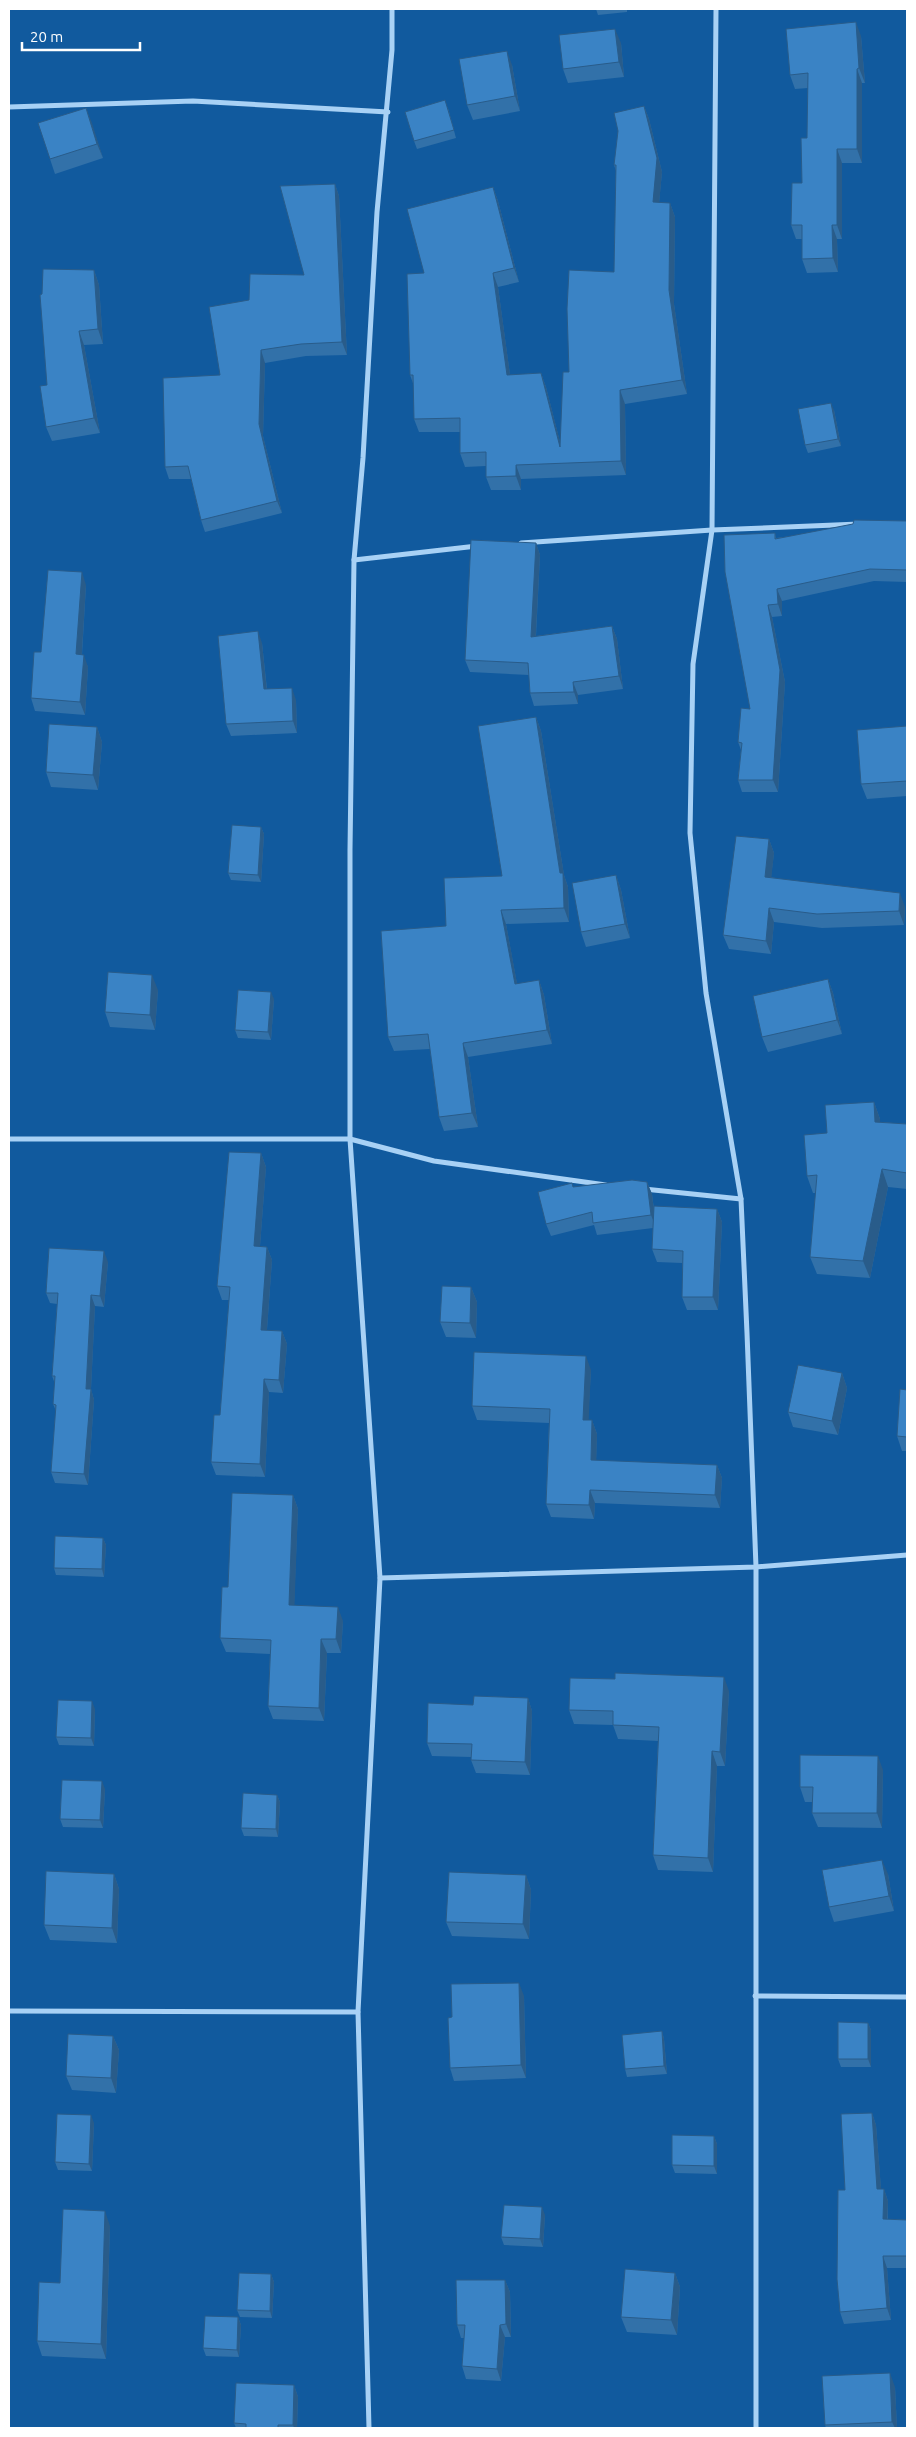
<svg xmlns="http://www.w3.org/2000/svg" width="916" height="2437" viewBox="0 0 916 2437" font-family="Ubuntu,sans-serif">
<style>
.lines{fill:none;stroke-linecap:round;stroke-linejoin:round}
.street{stroke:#a8d1f5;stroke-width:5}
.wall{fill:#3271a9}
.shaded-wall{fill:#295c8a}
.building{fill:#3a83c5;stroke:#295c8a}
</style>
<rect width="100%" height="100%" fill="#115a9e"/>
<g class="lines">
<!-- street -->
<g class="street">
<path d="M 716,9 L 712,530 L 693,664 L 690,833 L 706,993 L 741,1199 L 747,1333 L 756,1567 L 756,2428"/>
<path d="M 9,107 L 193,101 L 388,112"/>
<path d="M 521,543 L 712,530 L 859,524"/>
<path d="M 354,560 L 477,546"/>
<path d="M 9,1139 L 350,1139 L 434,1161 L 606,1185"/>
<path d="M 644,1189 L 741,1199"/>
<path d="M 380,1578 L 756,1567 L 907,1555"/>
<path d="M 755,1996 L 907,1997"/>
<path d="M 9,2011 L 358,2012"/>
<path d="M 369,2428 L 358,2012 L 380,1578 L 350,1139 L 350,850 L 354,560 L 363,458 L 377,212 L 392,50 L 392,9"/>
</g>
</g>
<!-- wall -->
<g class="wall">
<path d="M 596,9 L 627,9 L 627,12 L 598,15 Z"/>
<path d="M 861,36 L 865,83 L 862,83 L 862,163 L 842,163 L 842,239 L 837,239 L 838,272 L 807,273 L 802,259 L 802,239 L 796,239 L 791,225 L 802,183 L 807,138 L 808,88 L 795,89 L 790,75 Z"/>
<path d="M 621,43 L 624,77 L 568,83 L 563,69 Z"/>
<path d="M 512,65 L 520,111 L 473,120 L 467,105 Z"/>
<path d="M 644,106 L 649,119 L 662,172 L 659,203 L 670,203 L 675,217 L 674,304 L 687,394 L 625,404 L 626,475 L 521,479 L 521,490 L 491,490 L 486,477 L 486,466 L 465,467 L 460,453 L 460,432 L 419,432 L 414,419 L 414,386 L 410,375 L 424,273 L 493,187 L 498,201 L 519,282 L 498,287 L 510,375 L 541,373 L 546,387 L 560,442 L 569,372 L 614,272 L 616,171 L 614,165 Z"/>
<path d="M 86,108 L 103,158 L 55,174 L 50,159 Z"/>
<path d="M 448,108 L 456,138 L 417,149 L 414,141 Z"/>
<path d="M 335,184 L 339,196 L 347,355 L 306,356 L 265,363 L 263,436 L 282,513 L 205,532 L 201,520 L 191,479 L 169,479 L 165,467 L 220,375 L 249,300 L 304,275 Z"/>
<path d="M 94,270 L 99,285 L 103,344 L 84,345 L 100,433 L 52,441 L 46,427 L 47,385 L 42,294 Z"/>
<path d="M 834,410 L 841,446 L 808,453 L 805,445 Z"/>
<path d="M 907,521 L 907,582 L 874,581 L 782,601 L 782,616 L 772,617 L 785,682 L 778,792 L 742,792 L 738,780 L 741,750 L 738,742 L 750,709 L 775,533 L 776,538 Z"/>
<path d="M 536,543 L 540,555 L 536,636 L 612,626 L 617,639 L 623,689 L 578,695 L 578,704 L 534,706 L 530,693 L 529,675 L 470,672 L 465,660 Z"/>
<path d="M 86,585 L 82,655 L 88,667 L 85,715 L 35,711 L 31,698 L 41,652 Z"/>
<path d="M 262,643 L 267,689 L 296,700 L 297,733 L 231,736 L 226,724 Z"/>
<path d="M 536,717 L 541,731 L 564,875 L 568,887 L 569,922 L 506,924 L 517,984 L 539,980 L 544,995 L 552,1044 L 468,1057 L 478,1127 L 444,1131 L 439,1117 L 430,1049 L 394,1051 L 388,1037 L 446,926 L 502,876 Z"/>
<path d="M 907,726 L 907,796 L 867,799 L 861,784 Z"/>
<path d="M 97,727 L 102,742 L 98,790 L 51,787 L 46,772 Z"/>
<path d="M 261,827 L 264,834 L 261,882 L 231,880 L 228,873 Z"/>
<path d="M 769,839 L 774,853 L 771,877 L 905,907 L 904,925 L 822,928 L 774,922 L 771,954 L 729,949 L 723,935 Z"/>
<path d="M 616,875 L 621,890 L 630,938 L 586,947 L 581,932 Z"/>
<path d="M 828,979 L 833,993 L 842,1034 L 768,1052 L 762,1037 Z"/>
<path d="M 158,990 L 155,1030 L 110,1027 L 105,1012 Z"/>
<path d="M 274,999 L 271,1040 L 238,1038 L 235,1030 Z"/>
<path d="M 874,1102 L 880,1119 L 880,1122 L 907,1124 L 907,1189 L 888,1187 L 870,1278 L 817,1274 L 810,1257 L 816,1193 L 813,1193 L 807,1176 L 827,1133 Z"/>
<path d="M 261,1153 L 266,1167 L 260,1246 L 267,1247 L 272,1260 L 267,1330 L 282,1331 L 287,1344 L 283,1393 L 269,1392 L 265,1477 L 216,1475 L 211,1462 L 220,1415 L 229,1300 L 222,1300 L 217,1286 Z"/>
<path d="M 647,1182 L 652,1194 L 654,1209 L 717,1209 L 722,1222 L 718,1310 L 687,1310 L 682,1297 L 682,1263 L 657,1262 L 652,1249 L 653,1228 L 597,1235 L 594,1225 L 551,1236 L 546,1224 Z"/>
<path d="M 108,1262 L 104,1307 L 95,1306 L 91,1389 L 94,1400 L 88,1485 L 55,1483 L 51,1472 L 56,1411 L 53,1404 L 55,1384 L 52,1376 L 57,1304 L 50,1303 L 46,1293 Z"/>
<path d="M 471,1287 L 477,1302 L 476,1338 L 446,1337 L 440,1322 Z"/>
<path d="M 591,1370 L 588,1420 L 592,1420 L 597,1434 L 596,1461 L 717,1465 L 722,1478 L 720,1508 L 595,1503 L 594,1519 L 551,1517 L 546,1504 L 549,1423 L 477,1420 L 472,1406 Z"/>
<path d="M 842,1373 L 847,1388 L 838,1435 L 793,1427 L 788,1412 Z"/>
<path d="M 907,1390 L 907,1451 L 902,1451 L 897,1436 Z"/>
<path d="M 293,1495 L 298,1509 L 294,1605 L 343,1621 L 341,1653 L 327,1653 L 324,1721 L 273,1719 L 268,1706 L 270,1654 L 226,1652 L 220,1638 L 228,1587 Z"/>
<path d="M 103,1538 L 106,1545 L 104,1577 L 56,1575 L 54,1568 Z"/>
<path d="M 729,1691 L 725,1766 L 717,1766 L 713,1872 L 658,1870 L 653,1855 L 658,1741 L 618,1739 L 613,1725 L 574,1724 L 569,1710 Z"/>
<path d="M 528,1698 L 532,1711 L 530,1775 L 476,1773 L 471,1760 L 471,1757 L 432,1756 L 427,1743 L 473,1705 Z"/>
<path d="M 95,1709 L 94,1746 L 59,1745 L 56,1737 Z"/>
<path d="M 883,1770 L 882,1828 L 818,1827 L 812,1813 L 812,1802 L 805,1802 L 800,1787 Z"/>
<path d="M 105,1789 L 103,1828 L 63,1827 L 60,1819 Z"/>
<path d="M 277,1795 L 280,1802 L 278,1837 L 244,1836 L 241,1828 Z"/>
<path d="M 114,1874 L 119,1889 L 117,1943 L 50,1940 L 44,1925 Z"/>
<path d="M 888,1874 L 894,1911 L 834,1922 L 829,1907 Z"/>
<path d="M 526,1875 L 531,1890 L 529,1939 L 452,1936 L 446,1922 Z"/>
<path d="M 524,1996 L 526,2078 L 454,2081 L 450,2068 L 452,2017 Z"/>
<path d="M 868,2023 L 871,2030 L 871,2067 L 841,2067 L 838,2059 Z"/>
<path d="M 662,2031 L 664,2039 L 667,2074 L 627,2077 L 625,2069 Z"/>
<path d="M 113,2036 L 119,2050 L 116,2093 L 72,2090 L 66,2076 Z"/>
<path d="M 872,2113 L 876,2125 L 881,2189 L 884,2189 L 888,2201 L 888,2219 L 907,2220 L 907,2268 L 887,2268 L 891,2320 L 844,2324 L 840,2312 L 845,2190 Z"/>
<path d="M 94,2123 L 92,2171 L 58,2170 L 55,2162 Z"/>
<path d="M 714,2136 L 717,2144 L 717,2174 L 675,2173 L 672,2165 Z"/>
<path d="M 545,2215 L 543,2247 L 504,2245 L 501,2237 Z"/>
<path d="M 110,2226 L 106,2359 L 42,2356 L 37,2341 L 60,2283 Z"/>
<path d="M 675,2273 L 680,2287 L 677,2335 L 627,2332 L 621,2317 Z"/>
<path d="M 271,2274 L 274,2282 L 272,2318 L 240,2317 L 237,2310 Z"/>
<path d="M 505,2280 L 510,2292 L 511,2337 L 505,2337 L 501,2381 L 466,2379 L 462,2366 L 464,2338 L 461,2338 L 457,2325 Z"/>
<path d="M 238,2317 L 241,2325 L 239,2357 L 206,2356 L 203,2348 Z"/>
<path d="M 294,2385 L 298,2397 L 297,2428 L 236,2428 L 234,2423 Z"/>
<path d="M 895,2387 L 897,2428 L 826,2428 L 825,2425 Z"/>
</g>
<!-- shaded-wall -->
<g class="shaded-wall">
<path d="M 856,22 L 861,36 L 865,83 L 859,68 Z"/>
<path d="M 615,29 L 621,43 L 624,77 L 619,62 Z"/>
<path d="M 507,51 L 512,65 L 520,111 L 515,96 Z"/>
<path d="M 857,69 L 862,83 L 862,163 L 857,149 Z"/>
<path d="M 644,106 L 649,119 L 662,172 L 658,216 L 653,202 Z"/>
<path d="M 86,108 L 92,123 L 103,158 L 97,144 Z"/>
<path d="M 837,149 L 842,163 L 842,239 L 837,225 Z"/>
<path d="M 335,184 L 339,196 L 347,355 L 342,342 Z"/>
<path d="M 493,187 L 498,201 L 519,282 L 514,268 Z"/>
<path d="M 670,203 L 675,217 L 674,304 L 687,394 L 682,380 L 669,290 Z"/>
<path d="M 832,225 L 837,239 L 838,272 L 833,258 Z"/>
<path d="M 94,270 L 99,285 L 103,344 L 98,329 Z"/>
<path d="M 493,273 L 498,287 L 512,389 L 507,375 Z"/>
<path d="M 79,331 L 84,345 L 100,433 L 94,418 Z"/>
<path d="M 261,350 L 265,363 L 263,436 L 282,513 L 277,501 L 259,424 Z"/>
<path d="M 541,373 L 546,387 L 565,461 L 560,447 Z"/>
<path d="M 620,390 L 625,404 L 626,475 L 621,461 Z"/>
<path d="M 831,403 L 834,410 L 841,446 L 838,439 Z"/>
<path d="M 516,465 L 521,479 L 521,490 L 516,476 Z"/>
<path d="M 536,543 L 540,555 L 535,650 L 531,637 Z"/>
<path d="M 82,572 L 86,585 L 81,667 L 76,654 Z"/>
<path d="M 777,589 L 782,601 L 782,616 L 778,604 Z"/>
<path d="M 768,605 L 772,617 L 785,682 L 778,792 L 773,780 Z"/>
<path d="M 612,626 L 617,639 L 623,689 L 619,676 Z"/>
<path d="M 258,631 L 262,643 L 268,701 L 264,689 Z"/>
<path d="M 84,655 L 88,667 L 85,715 L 80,702 Z"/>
<path d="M 573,682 L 578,695 L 578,704 L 574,692 Z"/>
<path d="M 292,688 L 296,700 L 297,733 L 293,721 Z"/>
<path d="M 536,717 L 541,731 L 564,875 L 568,887 L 569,922 L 564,908 L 560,873 Z"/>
<path d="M 97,727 L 102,742 L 98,790 L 93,775 Z"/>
<path d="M 261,827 L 264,834 L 261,882 L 258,875 Z"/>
<path d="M 769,839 L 774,853 L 770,891 L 765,877 Z"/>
<path d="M 616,875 L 621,890 L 630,938 L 625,924 Z"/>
<path d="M 900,893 L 905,907 L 904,925 L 899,911 Z"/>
<path d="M 769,908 L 774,922 L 771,954 L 766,941 Z"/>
<path d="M 501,910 L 506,924 L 520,999 L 515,984 Z"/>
<path d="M 152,975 L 158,990 L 155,1030 L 150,1015 Z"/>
<path d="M 828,979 L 833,993 L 842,1034 L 837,1020 Z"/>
<path d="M 539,980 L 544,995 L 552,1044 L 547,1030 Z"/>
<path d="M 271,992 L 274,999 L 271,1040 L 268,1032 Z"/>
<path d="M 463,1043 L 468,1057 L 478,1127 L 472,1113 Z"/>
<path d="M 874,1102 L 880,1119 L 881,1139 L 875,1122 Z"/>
<path d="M 261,1153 L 266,1167 L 259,1259 L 254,1246 Z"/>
<path d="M 882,1169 L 888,1187 L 870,1278 L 863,1261 Z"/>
<path d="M 647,1182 L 652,1194 L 656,1228 L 651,1215 Z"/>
<path d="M 717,1209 L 722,1222 L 718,1310 L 713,1297 Z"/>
<path d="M 267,1247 L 272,1260 L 266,1343 L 261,1330 Z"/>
<path d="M 104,1251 L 108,1262 L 104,1307 L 100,1296 Z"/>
<path d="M 471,1287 L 477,1302 L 476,1338 L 470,1323 Z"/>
<path d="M 91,1295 L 95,1306 L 91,1389 L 94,1400 L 88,1485 L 84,1474 L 86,1389 Z"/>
<path d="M 282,1331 L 287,1344 L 283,1393 L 279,1380 Z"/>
<path d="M 586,1356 L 591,1370 L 588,1434 L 583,1420 Z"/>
<path d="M 842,1373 L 847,1388 L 838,1435 L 832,1421 Z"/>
<path d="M 264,1379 L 269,1392 L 265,1477 L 260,1464 Z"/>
<path d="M 592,1420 L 597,1434 L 596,1474 L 591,1460 Z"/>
<path d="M 717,1465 L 722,1478 L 720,1508 L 715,1495 Z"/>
<path d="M 590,1490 L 595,1503 L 594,1519 L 589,1505 Z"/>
<path d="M 293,1495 L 298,1509 L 294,1619 L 289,1605 Z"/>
<path d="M 103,1538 L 106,1545 L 104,1577 L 102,1569 Z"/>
<path d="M 338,1607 L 343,1621 L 341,1653 L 336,1639 Z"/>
<path d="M 321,1639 L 327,1653 L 324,1721 L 319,1708 Z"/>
<path d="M 724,1677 L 729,1691 L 725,1766 L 720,1752 Z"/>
<path d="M 528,1698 L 532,1711 L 530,1775 L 525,1762 Z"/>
<path d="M 92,1701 L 95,1709 L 94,1746 L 91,1738 Z"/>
<path d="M 712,1751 L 717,1766 L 713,1872 L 708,1858 Z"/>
<path d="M 878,1756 L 883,1770 L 882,1828 L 877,1813 Z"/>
<path d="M 102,1781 L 105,1789 L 103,1828 L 100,1820 Z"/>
<path d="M 277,1795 L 280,1802 L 278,1837 L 276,1829 Z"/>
<path d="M 882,1860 L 888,1874 L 894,1911 L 889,1896 Z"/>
<path d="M 114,1874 L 119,1889 L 117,1943 L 112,1928 Z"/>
<path d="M 526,1875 L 531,1890 L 529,1939 L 523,1924 Z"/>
<path d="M 519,1983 L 524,1996 L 526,2078 L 521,2065 Z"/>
<path d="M 868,2023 L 871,2030 L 871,2067 L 868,2059 Z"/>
<path d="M 662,2031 L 664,2039 L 667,2074 L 664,2066 Z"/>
<path d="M 113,2036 L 119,2050 L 116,2093 L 111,2078 Z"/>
<path d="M 872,2113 L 876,2125 L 882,2201 L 877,2189 Z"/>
<path d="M 91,2115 L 94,2123 L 92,2171 L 89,2164 Z"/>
<path d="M 714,2136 L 717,2144 L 717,2174 L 714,2166 Z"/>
<path d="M 884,2189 L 888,2201 L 887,2231 L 883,2219 Z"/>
<path d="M 542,2207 L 545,2215 L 543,2247 L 540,2239 Z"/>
<path d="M 105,2211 L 110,2226 L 106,2359 L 101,2344 Z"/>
<path d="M 883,2256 L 887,2268 L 891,2320 L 887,2308 Z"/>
<path d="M 675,2273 L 680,2287 L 677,2335 L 671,2320 Z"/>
<path d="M 271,2274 L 274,2282 L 272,2318 L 270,2311 Z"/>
<path d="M 505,2280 L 510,2292 L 511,2337 L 506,2324 Z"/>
<path d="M 238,2317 L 241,2325 L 239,2357 L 237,2350 Z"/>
<path d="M 500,2325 L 505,2337 L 501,2381 L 497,2369 Z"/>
<path d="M 890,2373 L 895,2387 L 897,2428 L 895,2428 L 892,2422 Z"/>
<path d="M 294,2385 L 298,2397 L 297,2428 L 294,2428 L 293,2425 Z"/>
</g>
<!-- building -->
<g class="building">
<path d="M 856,22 L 859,68 L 857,69 L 857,149 L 837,149 L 837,225 L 832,225 L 833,258 L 802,259 L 802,225 L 791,225 L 792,183 L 802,183 L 801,138 L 807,138 L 808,73 L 790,75 L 786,29 Z"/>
<path d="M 615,29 L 619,62 L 563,69 L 559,35 Z"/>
<path d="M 507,51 L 515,96 L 467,105 L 459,59 Z"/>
<path d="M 445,100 L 454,130 L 414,141 L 405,112 Z"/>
<path d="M 644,106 L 657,158 L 653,202 L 670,203 L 669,290 L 682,380 L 620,390 L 621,461 L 516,465 L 516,476 L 486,477 L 486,452 L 460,453 L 460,418 L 414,419 L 413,375 L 410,375 L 407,274 L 424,273 L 407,209 L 493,187 L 514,268 L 493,273 L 507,375 L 541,373 L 560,447 L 563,372 L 569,372 L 567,309 L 569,270 L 614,272 L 616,165 L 614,165 L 618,131 L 614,113 Z"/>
<path d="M 86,108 L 97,144 L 50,159 L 38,123 Z"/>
<path d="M 335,184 L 342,342 L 301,344 L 261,350 L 259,424 L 277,501 L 201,520 L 188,466 L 165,467 L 163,378 L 220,375 L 209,307 L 249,300 L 250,274 L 304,275 L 280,186 Z"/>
<path d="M 43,269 L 94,270 L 98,329 L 79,331 L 94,418 L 46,427 L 40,386 L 47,385 L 40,295 L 42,294 Z"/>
<path d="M 831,403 L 838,439 L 805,445 L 798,409 Z"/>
<path d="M 854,520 L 907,521 L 907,570 L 870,569 L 777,589 L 778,604 L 768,605 L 780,670 L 773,780 L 738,780 L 742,743 L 738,742 L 741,708 L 750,709 L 725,572 L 724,535 L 775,533 L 775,539 L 853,524 Z"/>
<path d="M 471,540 L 536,543 L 531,637 L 612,626 L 619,676 L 573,682 L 574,692 L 530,693 L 528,663 L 465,660 Z"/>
<path d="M 48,570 L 82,572 L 76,654 L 84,655 L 80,702 L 31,698 L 34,652 L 41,652 Z"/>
<path d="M 258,631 L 264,689 L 292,688 L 293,721 L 226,724 L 218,636 Z"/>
<path d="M 536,717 L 560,873 L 563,873 L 564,908 L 501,910 L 515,984 L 539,980 L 547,1030 L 463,1043 L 472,1113 L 439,1117 L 428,1034 L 388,1037 L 381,931 L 446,926 L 444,878 L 502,876 L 478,726 Z"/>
<path d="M 49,724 L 97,727 L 93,775 L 46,772 Z"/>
<path d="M 907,726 L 907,781 L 861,784 L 857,730 Z"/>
<path d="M 232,825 L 261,827 L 258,875 L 228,873 Z"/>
<path d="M 736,836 L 769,839 L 765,877 L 900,893 L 899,911 L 817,914 L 769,908 L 766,941 L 723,935 Z"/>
<path d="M 616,875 L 625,924 L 581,932 L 572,883 Z"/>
<path d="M 108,972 L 152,975 L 150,1015 L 105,1012 Z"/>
<path d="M 828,979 L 837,1020 L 762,1037 L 753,996 Z"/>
<path d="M 238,990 L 271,992 L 268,1032 L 235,1030 Z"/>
<path d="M 874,1102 L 875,1122 L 907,1124 L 907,1173 L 882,1169 L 863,1261 L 810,1257 L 817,1175 L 807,1176 L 804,1135 L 827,1133 L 825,1105 Z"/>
<path d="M 229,1152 L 261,1153 L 254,1246 L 267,1247 L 261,1330 L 282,1331 L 279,1380 L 264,1379 L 260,1464 L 211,1462 L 214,1415 L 220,1415 L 230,1287 L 217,1286 Z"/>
<path d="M 632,1180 L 647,1182 L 651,1215 L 593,1223 L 592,1212 L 546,1224 L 538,1192 L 572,1183 L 573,1187 Z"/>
<path d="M 654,1206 L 717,1209 L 713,1297 L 682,1297 L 683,1251 L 652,1249 Z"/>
<path d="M 49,1248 L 104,1251 L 100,1296 L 91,1295 L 86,1389 L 91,1389 L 84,1474 L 51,1472 L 56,1405 L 53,1404 L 55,1376 L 52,1376 L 58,1293 L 46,1293 Z"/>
<path d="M 442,1286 L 471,1287 L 470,1323 L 440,1322 Z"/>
<path d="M 474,1352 L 586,1356 L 583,1420 L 592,1420 L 591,1460 L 717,1465 L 715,1495 L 590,1490 L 589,1505 L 546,1504 L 550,1409 L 472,1406 Z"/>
<path d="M 798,1365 L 842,1373 L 832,1421 L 788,1412 Z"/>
<path d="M 900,1389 L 907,1390 L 907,1437 L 897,1436 Z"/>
<path d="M 232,1493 L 293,1495 L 289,1605 L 338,1607 L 336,1639 L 321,1639 L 319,1708 L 268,1706 L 271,1640 L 220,1638 L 222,1587 L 228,1587 Z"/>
<path d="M 55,1536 L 103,1538 L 102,1569 L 54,1568 Z"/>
<path d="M 615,1673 L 724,1677 L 720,1752 L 712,1751 L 708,1858 L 653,1855 L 659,1727 L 613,1725 L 613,1711 L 569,1710 L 570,1678 L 615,1679 Z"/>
<path d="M 474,1696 L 528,1698 L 525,1762 L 471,1760 L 472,1744 L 427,1743 L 428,1703 L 473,1705 Z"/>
<path d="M 58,1700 L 92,1701 L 91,1738 L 56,1737 Z"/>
<path d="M 800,1755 L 878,1756 L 877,1813 L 812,1813 L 813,1787 L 800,1787 Z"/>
<path d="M 62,1780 L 102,1781 L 100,1820 L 60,1819 Z"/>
<path d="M 243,1793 L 277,1795 L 276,1829 L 241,1828 Z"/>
<path d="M 882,1860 L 889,1896 L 829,1907 L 822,1870 Z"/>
<path d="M 46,1871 L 114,1874 L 112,1928 L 44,1925 Z"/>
<path d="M 449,1872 L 526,1875 L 523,1924 L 446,1922 Z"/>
<path d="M 519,1983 L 521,2065 L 450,2068 L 448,2018 L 452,2017 L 451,1984 Z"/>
<path d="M 838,2022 L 868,2023 L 868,2059 L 838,2059 Z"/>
<path d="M 662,2031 L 664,2066 L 625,2069 L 622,2035 Z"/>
<path d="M 68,2034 L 113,2036 L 111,2078 L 66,2076 Z"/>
<path d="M 872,2113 L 877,2189 L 884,2189 L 883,2219 L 907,2220 L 907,2256 L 883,2256 L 887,2308 L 840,2312 L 837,2279 L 838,2190 L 845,2190 L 841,2114 Z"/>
<path d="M 57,2114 L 91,2115 L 89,2164 L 55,2162 Z"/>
<path d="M 672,2135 L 714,2136 L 714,2166 L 672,2165 Z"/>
<path d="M 504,2205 L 542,2207 L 540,2239 L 501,2237 Z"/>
<path d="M 63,2209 L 105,2211 L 101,2344 L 37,2341 L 39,2282 L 60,2283 Z"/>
<path d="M 625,2269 L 675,2273 L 671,2320 L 621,2317 Z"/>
<path d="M 239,2273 L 271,2274 L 270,2311 L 237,2310 Z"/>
<path d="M 456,2280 L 505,2280 L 506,2324 L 500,2325 L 497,2369 L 462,2366 L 465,2325 L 457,2325 Z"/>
<path d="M 205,2316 L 238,2317 L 237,2350 L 203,2348 Z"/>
<path d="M 890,2373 L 892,2422 L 825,2425 L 822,2376 Z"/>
<path d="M 236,2383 L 294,2385 L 293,2425 L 278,2425 L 278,2428 L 246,2428 L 246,2424 L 234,2423 Z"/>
</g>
<!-- border -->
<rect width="916" height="2437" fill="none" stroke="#ffffff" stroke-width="20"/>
<!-- scale -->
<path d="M22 42v8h118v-8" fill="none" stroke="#ffffff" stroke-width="2.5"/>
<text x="30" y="42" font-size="15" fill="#ffffff" stroke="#115a9e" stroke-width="4" paint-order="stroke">20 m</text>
</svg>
